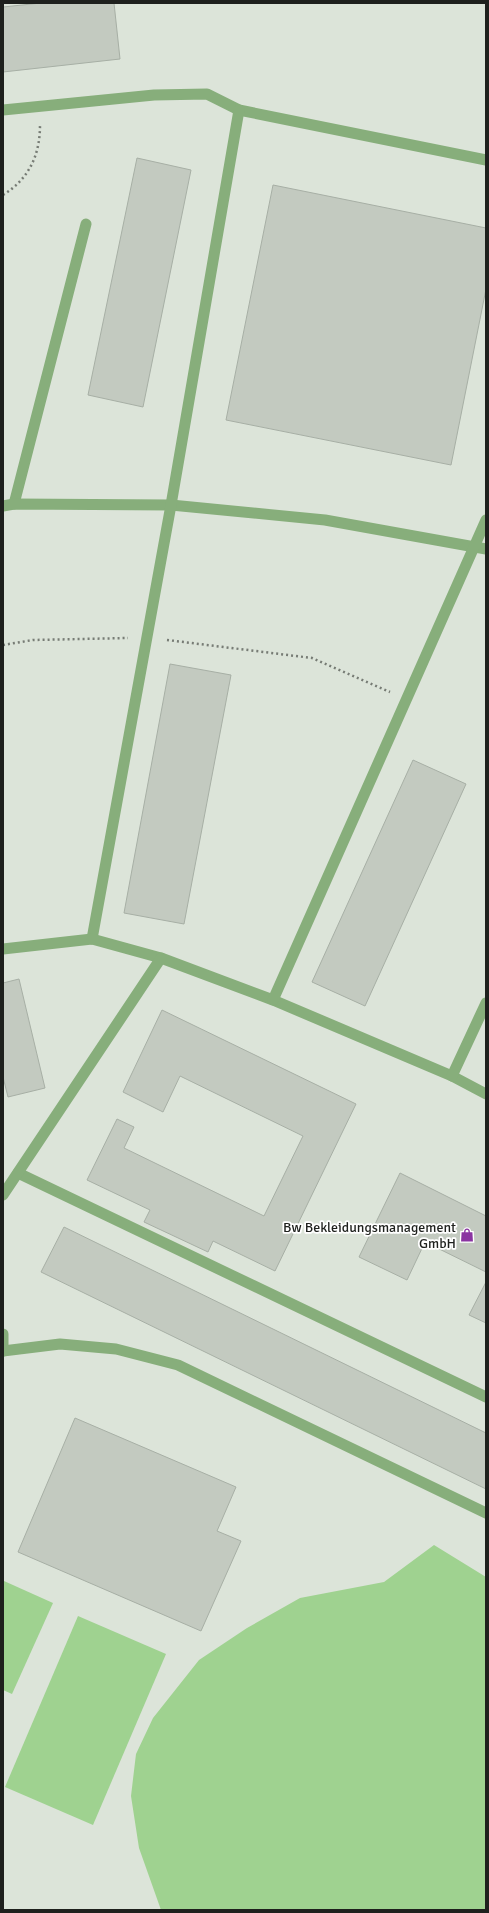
<svg xmlns="http://www.w3.org/2000/svg" width="489" height="1913" viewBox="0 0 489 1913" font-family="Signika,sans-serif">
<style>
.pitch{fill:#9fd290}
.building{fill:#c3cac0;stroke:#a7afa5}
.lines{fill:none;stroke-linecap:round;stroke-linejoin:round}
.path{stroke:#777c75;stroke-width:2.5;stroke-dasharray:2 3;stroke-linecap:butt}
.service{stroke:#87ae7b;stroke-width:11}
.labels{text-anchor:middle;stroke-width:3.5;stroke-linejoin:round;paint-order:stroke}
.poi-label{font-size:14px;fill:#1e201d;stroke:#fff;text-anchor:end}
</style>
<rect width="100%" height="100%" fill="#dce4d9"/>
<!-- pitch -->
<g class="pitch">
<path d="M 434,1545 L 486,1577 L 486,1910 L 161,1910 L 139,1848 L 131,1796 L 136,1754 L 153,1718 L 199,1660 L 247,1628 L 300,1598 L 384,1582 Z"/>
<path d="M 4,1581 L 53,1603 L 12,1694 L 3,1690 Z"/>
<path d="M 78,1616 L 166,1654 L 93,1825 L 5,1787 Z"/>
</g>
<!-- building -->
<g class="building">
<path d="M 41,3 L 114,3 L 120,59 L 3,72 L 3,7 Z"/>
<path d="M 137,158 L 191,170 L 143,407 L 88,395 Z"/>
<path d="M 273,185 L 486,228 L 486,289 L 451,465 L 226,420 Z"/>
<path d="M 170,664 L 231,675 L 184,924 L 124,913 Z"/>
<path d="M 413,760 L 466,784 L 365,1006 L 312,982 Z"/>
<path d="M 19,979 L 45,1088 L 8,1097 L 3,1077 L 3,983 Z"/>
<path d="M 162,1010 L 356,1104 L 275,1271 L 213,1241 L 208,1252 L 144,1222 L 150,1210 L 87,1180 L 117,1119 L 134,1127 L 124,1148 L 264,1216 L 303,1136 L 180,1076 L 163,1112 L 123,1092 Z"/>
<path d="M 400,1173 L 486,1216 L 486,1272 L 425,1242 L 407,1280 L 359,1257 Z"/>
<path d="M 64,1227 L 486,1433 L 486,1489 L 41,1272 Z"/>
<path d="M 486,1282 L 486,1323 L 469,1315 Z"/>
<path d="M 75,1418 L 236,1487 L 217,1531 L 241,1541 L 201,1631 L 18,1552 Z"/>
</g>
<g class="lines">
<!-- path -->
<g class="path">
<path d="M 3,195 C 29,179 40,155 40,125"/>
<path d="M 167,640 L 312,658 L 390,692"/>
<path d="M 3,645 L 33,640 L 128,638"/>
</g>
<!-- service -->
<g class="service">
<path d="M 3,110 L 154,95 L 207,94 L 239,110 L 486,160"/>
<path d="M 14,504 L 86,224"/>
<path d="M 3,506 L 14,504 L 171,505 L 325,520 L 486,549"/>
<path d="M 92,939 L 171,505 L 239,110"/>
<path d="M 3,949 L 92,939 L 161,958 L 273,1000 L 452,1076 L 486,1094"/>
<path d="M 273,1000 L 486,520"/>
<path d="M 452,1076 L 486,1003"/>
<path d="M 18,1173 L 486,1397"/>
<path d="M 3,1195 L 161,958"/>
<path d="M 3,1334 L 3,1351"/>
<path d="M 3,1351 L 60,1344 L 116,1349 L 178,1365 L 486,1513"/>
</g>
</g>
<!-- icons -->
<defs>
<g id="shop-bare" transform="scale(1.08)"><path d="M-5-2.5h2.3a2.7 3.5 0 0 1 5.4 0H5L5.5 6h-11ZM-1.5-2.5h3a1.5 2.3 0 0 0-3 0Z" fill="#8a34a1" stroke="#fff" stroke-width="2.5" paint-order="stroke"/></g>
</defs>
<g fill-rule="evenodd">
<use href="#shop-bare" x="467" y="1235"/>
</g>
<g class="labels">
<!-- poi labels -->
<g class="poi-label">
<text x="456" y="1232">Bw Bekleidungsmanagement<tspan x="456" dy="16">GmbH</tspan></text>
</g>
</g>
<!-- border -->
<rect width="489" height="1913" fill="none" stroke="#1e201d" stroke-width="8"/>
</svg>
